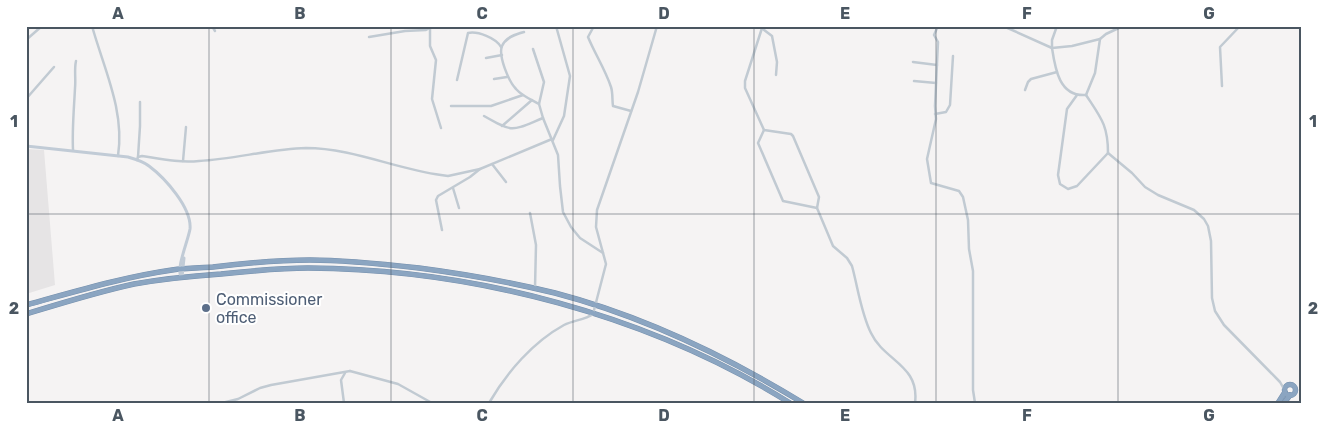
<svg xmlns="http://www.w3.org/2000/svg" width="1327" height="429" viewBox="0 0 1327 429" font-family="Rubik,sans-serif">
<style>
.education{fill:#e6e4e5}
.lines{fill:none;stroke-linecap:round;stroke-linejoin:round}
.highway-casing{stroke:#7690ad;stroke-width:5.5}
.street{stroke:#c1cad2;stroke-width:2.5}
.secondary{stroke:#c1cbd6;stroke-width:3}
.highway{stroke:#8ba5c1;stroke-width:4.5}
.grid{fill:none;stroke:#4a5661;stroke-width:1;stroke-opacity:0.55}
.service-dot{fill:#5c6f8a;stroke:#fff;stroke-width:2}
.labels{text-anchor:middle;stroke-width:4;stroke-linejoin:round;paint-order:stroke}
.service-label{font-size:16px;fill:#4e5e75;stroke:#fff;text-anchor:start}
.neatline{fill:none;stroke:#4a5661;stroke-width:2}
.grid-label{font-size:16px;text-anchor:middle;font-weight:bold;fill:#4a5661}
</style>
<rect width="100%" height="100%" fill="#f5f3f3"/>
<!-- education -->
<path class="education" d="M 26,149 L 44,150 L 55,285 L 26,294 Z"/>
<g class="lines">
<!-- highway casing -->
<g class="highway-casing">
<g id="highway">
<path d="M 26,305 C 74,292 123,277 172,270 C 186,268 199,268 213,267 C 245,263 277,260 310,260 C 347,260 383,264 419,268 C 465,274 510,282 555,293 C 643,316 726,356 803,403"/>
<path d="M 26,314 C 62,303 97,292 134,284 C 162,279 192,276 221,274 C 250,271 279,268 308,268 C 474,269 649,315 790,403"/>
<circle cx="1290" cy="390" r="5.5"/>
<path d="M 1278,403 L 1285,392"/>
<path d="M 1284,403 L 1290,395"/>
</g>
</g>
<!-- street -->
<g class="street">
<path d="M 92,26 C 104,69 125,111 118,156"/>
<path d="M 212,26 L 215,31"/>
<path d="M 594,26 L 588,37 C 595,54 605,69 611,87 C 613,93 612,100 613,106 L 631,111"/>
<path d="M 759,26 L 772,36 L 777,62 L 776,75"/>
<path d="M 938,26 L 934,35 L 938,42 L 935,106 L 936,119 L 927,159 L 931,183 L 959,191 L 963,197 L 968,220 L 969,249 L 973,271 L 973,390 L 975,403"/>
<path d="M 1003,26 L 1052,48 L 1052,40 L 1057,26"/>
<path d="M 762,28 L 745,81 L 745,88 L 764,130 L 791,134 L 793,136 L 819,197 L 817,208 L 833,246 L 847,258 L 852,266 C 858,288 861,313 871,333 C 884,361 920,365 915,403"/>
<path d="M 430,29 L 430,46 L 436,60 L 432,99 L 441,128"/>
<path d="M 524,32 C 516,34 506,37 502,46 C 498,56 509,82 516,89 C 522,96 532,100 539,104"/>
<path d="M 369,37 L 405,31 L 426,30 L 433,26"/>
<path d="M 26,40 L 42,26"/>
<path d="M 533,49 L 544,82 L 539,104 L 543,118 L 558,155 L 560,186 L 563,212 L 571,227 L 580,238 L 603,253"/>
<path d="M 486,58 L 502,55"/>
<path d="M 913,62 L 937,65"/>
<path d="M 494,79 L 507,77"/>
<path d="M 457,80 L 468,33 C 478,31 496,38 501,47"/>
<path d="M 914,81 L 936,83"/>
<path d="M 1222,86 L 1220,47 L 1240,26"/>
<path d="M 1025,90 L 1028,82 L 1031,79 L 1057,72"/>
<path d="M 1077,95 L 1067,109 L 1058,175 L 1060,184 L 1068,189 L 1077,186 L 1108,153"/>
<path d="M 1086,95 C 1101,118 1108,125 1108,153 L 1132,173 L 1145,187 L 1158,195 L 1194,210 L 1204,219 L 1208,226 L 1211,241 L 1212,298 L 1215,311 L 1224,325 L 1280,382 L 1284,389"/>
<path d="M 1086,95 C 1059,97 1055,68 1052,48 L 1072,46 L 1100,39"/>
<path d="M 1086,95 L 1095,73 L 1100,39 L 1106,34 L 1123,26"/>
<path d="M 26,99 L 54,67"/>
<path d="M 451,106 L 491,106 L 523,95"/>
<path d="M 935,114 L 946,112 L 950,105 L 953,56"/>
<path d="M 484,116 C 514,133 511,131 543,118"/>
<path d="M 502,126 L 532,100"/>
<path d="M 764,130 L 758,143 L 783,201 L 817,208"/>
<path d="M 553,140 L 564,116 L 570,76 L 556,26"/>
<path d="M 73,150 C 72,129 74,109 75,88 C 76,78 74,70 76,61"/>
<path d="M 138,157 L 140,126 L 140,102"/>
<path d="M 137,160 L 138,157 L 142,156 C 161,159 180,163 199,161 C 235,159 270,149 306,148 C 352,148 396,169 441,175 L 448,176 L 480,169"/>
<path d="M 183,161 L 186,127"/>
<path d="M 492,164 L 506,182"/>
<path d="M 453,188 L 459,208"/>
<path d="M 530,213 L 536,245 L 535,288"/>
<path d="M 442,230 L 436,200 L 438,196 L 470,177 L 480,169 L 552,139"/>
<path d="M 350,371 L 398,384 L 432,403"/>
<path d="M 222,403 L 238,399 L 260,388 L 271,385 L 350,371"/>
<path d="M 344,403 L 341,380 L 345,373"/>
<path d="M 489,403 C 507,372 533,342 564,325 C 574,320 585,320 593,314 L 606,264 L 596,227 L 597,210 L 638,92 L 657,26"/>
</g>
<!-- secondary -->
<g class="secondary">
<path d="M 26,146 L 128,157 C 135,159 143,161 149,166 C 165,178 192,208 190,229 C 188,241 176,268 181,277"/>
<path d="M 182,277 L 184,258"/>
</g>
<!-- highway -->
<use href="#highway" class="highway"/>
</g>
<!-- grid -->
<path class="grid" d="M 209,26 L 209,403M 391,26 L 391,403M 573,26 L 573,403M 754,26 L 754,403M 936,26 L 936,403M 1118,26 L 1118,403M 26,214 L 1301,214"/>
<!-- markers -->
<circle class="service-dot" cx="206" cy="308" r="5"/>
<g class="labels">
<!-- service labels -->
<g class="service-label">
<text x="216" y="305">Commissioner<tspan x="216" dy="18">office</tspan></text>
</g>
</g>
<!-- border -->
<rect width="1327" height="429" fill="none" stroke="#ffffff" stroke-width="55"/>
<rect x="28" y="28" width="1272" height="374" class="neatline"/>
<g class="grid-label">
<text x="118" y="19">A</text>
<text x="300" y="19">B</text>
<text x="482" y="19">C</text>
<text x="664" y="19">D</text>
<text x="845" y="19">E</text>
<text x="1027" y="19">F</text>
<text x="1209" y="19">G</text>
<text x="14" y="127">1</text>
<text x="1313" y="127">1</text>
<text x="14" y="314">2</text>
<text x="1313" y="314">2</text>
<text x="118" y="421">A</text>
<text x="300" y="421">B</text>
<text x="482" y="421">C</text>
<text x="664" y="421">D</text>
<text x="845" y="421">E</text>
<text x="1027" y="421">F</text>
<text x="1209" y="421">G</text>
</g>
</svg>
